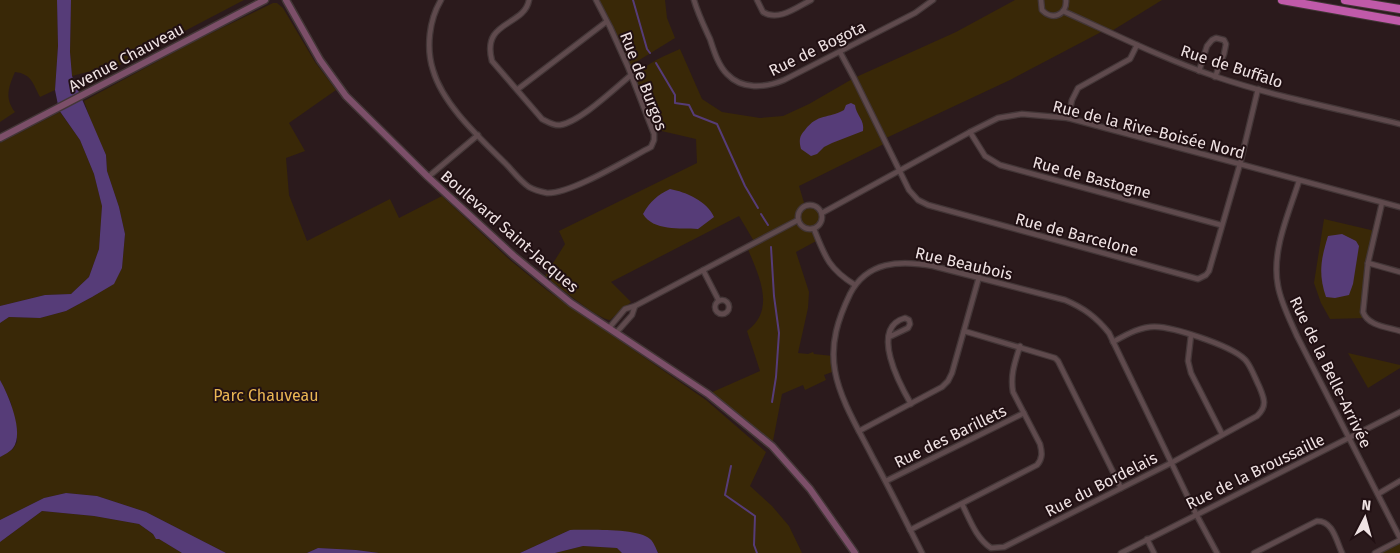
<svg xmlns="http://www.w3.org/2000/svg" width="1400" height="553" viewBox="0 0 1400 553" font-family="'Fira Sans',sans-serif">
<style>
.green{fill:#392807}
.water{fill:#563c78}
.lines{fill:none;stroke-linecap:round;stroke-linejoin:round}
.stream{stroke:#563c78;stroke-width:2}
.street-casing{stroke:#433637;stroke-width:7}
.secondary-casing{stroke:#433637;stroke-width:9}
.highway-casing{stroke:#433637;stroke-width:10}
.street{stroke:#5f4a4d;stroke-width:4.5}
.secondary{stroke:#7c4f69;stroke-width:6}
.highway{stroke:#c05aa9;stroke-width:8}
.labels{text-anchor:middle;stroke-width:4;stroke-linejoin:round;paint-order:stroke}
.street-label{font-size:16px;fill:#efe2e3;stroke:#211013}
.park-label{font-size:16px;fill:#eab653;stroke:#211013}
</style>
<rect width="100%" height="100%" fill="#2b1a1c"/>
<!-- green -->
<g class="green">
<path d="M 0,0 L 57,0 L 58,46 L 55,90 L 40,97 C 33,84 32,74 15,72 C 9,86 4,98 15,112 L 0,122 Z"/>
<path d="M 71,0 L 244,0 L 114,68 L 95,70 L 72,76 L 70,52 Z"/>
<path d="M 596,0 L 665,0 L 667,18 L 675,38 L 628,67 Z"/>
<path d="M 1015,0 L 1162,0 L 1110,32 L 1105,30 L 1010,80 L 884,139 L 886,143 L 799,186 L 805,206 C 823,205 829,219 814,229 L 818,240 L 796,252 L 809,292 L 808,308 L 798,353 L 808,354 L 813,352 L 814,354 L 833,356 L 835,371 L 824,375 L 826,380 L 805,390 L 803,385 L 782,394 L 772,446 L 708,394 L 760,371 L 747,331 C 777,309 758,274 747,247 L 755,243 L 739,216 L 611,282 L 631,302 L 610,320 C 597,319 557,285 545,276 L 565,244 L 559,231 L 697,163 L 696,139 L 653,129 L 633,81 C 643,64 662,57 680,49 L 702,99 L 722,112 L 760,118 L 783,116 L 809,104 L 854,78 L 956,32 Z"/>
<path d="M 273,3 L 277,3 L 283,8 L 315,62 L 336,90 L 289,123 L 305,151 L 286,158 L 289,195 L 307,241 L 390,199 L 399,218 L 442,196 L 510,260 L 548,291 L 706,400 L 766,452 L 750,486 L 772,506 L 789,526 L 802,553 L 658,553 L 658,551 L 570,530 L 520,553 L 379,553 L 356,550 L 318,548 L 307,553 L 226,553 L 146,512 L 97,496 L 66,493 L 44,498 L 0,520 L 0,457 L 13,449 L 17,442 L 17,432 L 11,403 L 0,380 L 0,323 L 9,317 L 40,318 L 66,311 L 92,297 L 113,284 L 122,268 L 125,234 L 119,207 L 107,171 L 106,155 L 94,130 L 84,101 L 195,41 Z"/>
<path d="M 60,112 L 80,140 L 94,174 L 102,206 L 99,249 L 89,277 L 71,294 L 45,295 L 0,306 L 0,143 Z"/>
<path d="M 1324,219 L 1375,231 L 1363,300 L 1365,318 L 1330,319 L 1321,303 L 1314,283 Z"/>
<path d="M 1348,353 L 1400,365 L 1400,368 L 1368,388 Z"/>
<path d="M 42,511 L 94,516 L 139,524 L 159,539 L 182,553 L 0,553 L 0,542 Z"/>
<path d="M 1400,540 L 1400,553 L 1375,553 Z"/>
<path d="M 583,546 L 617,548 L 622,553 L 555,553 Z"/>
</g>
<!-- water -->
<g class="water">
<path d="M 57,0 L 71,0 L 70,52 L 72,76 L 106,155 L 107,171 L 119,207 L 125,234 L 122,268 L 114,284 L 92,297 L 66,311 L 40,318 L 9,317 L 0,323 L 0,306 L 45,295 L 71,294 L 89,277 L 99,249 L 102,206 L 94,174 L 80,140 L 59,110 L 55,90 L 58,46 Z"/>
<path d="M 851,103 L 855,105 C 856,115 865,120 863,131 L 832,143 L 824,147 L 817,154 L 811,156 L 801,149 C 799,141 799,136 805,130 C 818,113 828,119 844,110 L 846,105 Z"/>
<path d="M 670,189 C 686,192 707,201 714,217 L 698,229 C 680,228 653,231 643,214 C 650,201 658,195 670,189 Z"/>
<path d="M 1342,234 L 1356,241 L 1359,246 L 1353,284 L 1349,295 L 1335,298 L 1326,297 C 1318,274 1321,259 1328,236 Z"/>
<path d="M 0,380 C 8,394 25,433 13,448 C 10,452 4,455 0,457 Z"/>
<path d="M 66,493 L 97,496 L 146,512 L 226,553 L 182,553 L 159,539 L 156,539 L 153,534 L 139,524 L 94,516 L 42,511 L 0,542 L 0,520 L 44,498 Z"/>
<path d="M 570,530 C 587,530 638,528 650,539 C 654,542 656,549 658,553 L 622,553 L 617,548 L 583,546 L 555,553 L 520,553 Z"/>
<path d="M 318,548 L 356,550 L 379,553 L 307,553 Z"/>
</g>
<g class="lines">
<!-- stream -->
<g class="stream">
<path d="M 633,0 L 647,49 L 650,53"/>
<path d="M 656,63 L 675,95 L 675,103 L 689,105 L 694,115 L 717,124 L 745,186 L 758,208"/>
<path d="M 761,214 L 768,225"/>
<path d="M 771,247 L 774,296 L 779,333 L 776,377 L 772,402"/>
<path d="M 731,466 L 725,495 L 755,516 L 754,545 L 757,553"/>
</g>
<!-- street casing -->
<g class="street-casing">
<g id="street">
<path d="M 441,0 C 429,20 426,48 433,70 C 443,105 480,138 505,163 C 512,170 520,181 529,187 C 534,190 542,192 547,193 C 571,194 628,159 651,147 L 654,140 L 654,134 L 628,67 L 610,27 L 596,0"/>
<path d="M 529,0 C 524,27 481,20 492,61 L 542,119 C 548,122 554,126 560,125 C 580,122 614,89 630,76"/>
<path d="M 694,0 C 698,14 704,26 710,39 C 714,51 718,65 727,74 C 742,90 765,88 784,80 L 915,13 L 933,0"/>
<path d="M 757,0 L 763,12 C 778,22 797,7 811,0"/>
<path d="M 1041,0 L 1042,10 C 1052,21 1067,15 1066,0"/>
<path d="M 1063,11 C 1114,34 1164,59 1217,77 C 1276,97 1339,109 1400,124"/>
<path d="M 840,52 L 854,78 L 909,190 L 918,200 L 928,205 L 1198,279 L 1206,275 L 1209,271 L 1240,164 L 1258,89"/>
<path d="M 1199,71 L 1207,46 L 1212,40 L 1216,38 L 1224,40 L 1226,44 L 1224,54 L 1215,77"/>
<path d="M 518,89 L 606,22"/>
<path d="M 1068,118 L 1072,100 L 1078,88 L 1130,59 L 1137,45"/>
<path d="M 970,132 L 985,156 L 1000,165 L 1221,225"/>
<path d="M 428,177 L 478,135"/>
<path d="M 1299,181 C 1289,213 1271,251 1278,286 C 1281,303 1290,320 1297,336 L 1400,538"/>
<path d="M 1382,203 L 1368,263 L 1363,312 C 1368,326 1387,327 1400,331"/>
<circle cx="810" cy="217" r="12"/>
<path d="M 822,213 L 970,132 L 998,118 L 1022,114 L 1068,118 L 1400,207"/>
<path d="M 814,229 C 825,257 829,269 855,285"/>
<path d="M 1368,263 L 1400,272"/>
<path d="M 703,270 L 719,301"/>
<circle cx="722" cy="307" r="7"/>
<path d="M 609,328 L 625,309 L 635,306 L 798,220"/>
<path d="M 964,331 L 1055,358 L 1058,361 L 1121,488"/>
<path d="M 616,333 L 632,315 L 635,306"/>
<path d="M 1191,335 L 1188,361 L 1191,373 L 1222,434"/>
<path d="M 889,337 L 908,328 L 910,324 L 909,320 L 905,318 C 869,328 900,385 911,404"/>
<path d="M 859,431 L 942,387 L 948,381 L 952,373 L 979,277"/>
<path d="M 886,481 L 1024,413"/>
<path d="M 1378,494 L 1400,481"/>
<path d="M 962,504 C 970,520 976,538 991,548 L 1004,547 L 1171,463 L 1257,416 C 1268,406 1264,398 1259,386 C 1255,378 1252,369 1247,362 C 1237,347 1178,329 1159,327 C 1143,325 1127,334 1113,342"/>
<path d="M 910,530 L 1037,465 C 1043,458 1042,452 1040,444 L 1013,392 C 1010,375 1015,362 1020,346"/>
<path d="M 1147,539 L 1154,553"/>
<path d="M 922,553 C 906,522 890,489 873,458 C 860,432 840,400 835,371 C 830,343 838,319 850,294 C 867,261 900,260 933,266 L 1065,300 C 1084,308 1096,317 1109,333 L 1196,514 L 1217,553"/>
<path d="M 1121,553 L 1400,412"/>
<path d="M 1254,553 L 1317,521 C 1333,521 1336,540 1342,553"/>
<path d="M 1375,553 L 1400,540"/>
</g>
</g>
<!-- secondary casing -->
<g class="secondary-casing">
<g id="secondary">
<path d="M 286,0 L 320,60 L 346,96 L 428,177 L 514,256 L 571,303 L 708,394 L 772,446 L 810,489 L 855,553"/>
<path d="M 0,138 L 265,0"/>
</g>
</g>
<!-- highway casing -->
<g class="highway-casing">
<g id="highway">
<path d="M 1282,0 L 1400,21"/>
<path d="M 1345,0 L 1400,9"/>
</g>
</g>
<!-- street -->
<use href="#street" class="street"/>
<!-- secondary -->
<use href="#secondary" class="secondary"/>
<!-- highway -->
<use href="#highway" class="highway"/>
</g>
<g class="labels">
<!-- street labels -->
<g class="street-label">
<text transform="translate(817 48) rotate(-26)" y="6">Rue de Bogota</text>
<text transform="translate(126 57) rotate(-28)" y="6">Avenue Chauveau</text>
<text transform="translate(1232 66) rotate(18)" y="6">Rue de Buffalo</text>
<text transform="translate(644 81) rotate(69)" y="6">Rue de Burgos</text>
<text transform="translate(1149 129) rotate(14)" y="6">Rue de la Rive-Boisée Nord</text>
<text transform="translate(1092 177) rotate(15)" y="6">Rue de Bastogne</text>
<text transform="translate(510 231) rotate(41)" y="6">Boulevard Saint-Jacques</text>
<text transform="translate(1077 234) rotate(15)" y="6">Rue de Barcelone</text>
<text transform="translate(964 263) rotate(13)" y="6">Rue Beaubois</text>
<text transform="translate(1331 372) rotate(64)" y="6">Rue de la Belle-Arrivée</text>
<text transform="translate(950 436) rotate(-26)" y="6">Rue des Barillets</text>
<text transform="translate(1255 471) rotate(-26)" y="6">Rue de la Broussaille</text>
<text transform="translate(1101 484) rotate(-27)" y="6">Rue du Bordelais</text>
</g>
<!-- park labels -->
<g class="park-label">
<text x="266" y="401">Parc Chauveau</text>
</g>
</g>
<!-- north arrow -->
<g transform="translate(1365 518) rotate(6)" stroke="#211013" stroke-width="4" paint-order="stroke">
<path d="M0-4L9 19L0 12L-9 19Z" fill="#efe2e3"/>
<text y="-8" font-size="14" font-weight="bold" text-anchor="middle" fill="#efe2e3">N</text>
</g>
</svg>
